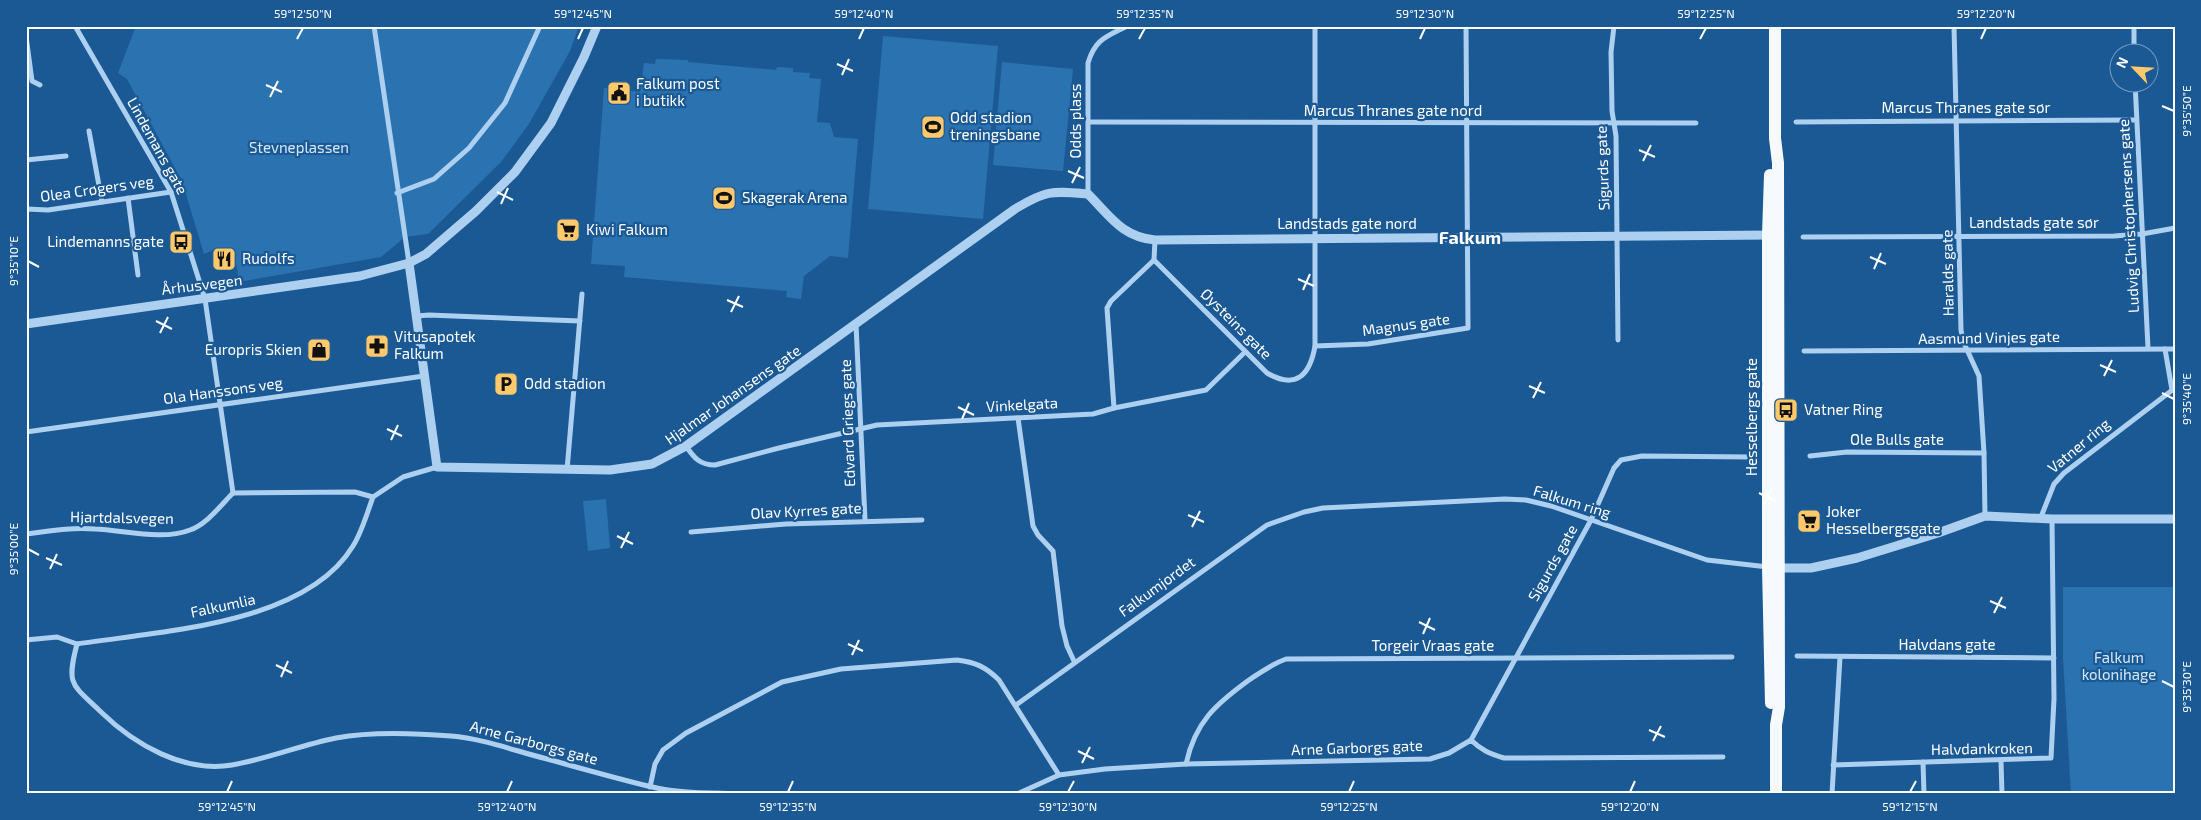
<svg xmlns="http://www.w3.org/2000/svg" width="2201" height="820" viewBox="0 0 2201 820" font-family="'Exo 2',sans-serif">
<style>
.green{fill:#2b72b1}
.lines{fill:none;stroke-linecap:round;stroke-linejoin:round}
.minor{stroke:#add0f0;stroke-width:5}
.tertiary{stroke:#add0f0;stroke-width:9}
.primary{stroke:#f6faff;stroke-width:12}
.ticks{fill:none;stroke:#fff;stroke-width:2}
.labels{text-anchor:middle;stroke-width:4.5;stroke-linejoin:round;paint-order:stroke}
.poi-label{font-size:15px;fill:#fff;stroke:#1b5995;text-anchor:start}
.street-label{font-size:15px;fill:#fff;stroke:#1b5995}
.park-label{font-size:15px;fill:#d4e9fb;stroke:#1b5995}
.quarter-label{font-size:18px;font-weight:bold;fill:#fff;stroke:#1b5995}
.neatline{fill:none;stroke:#fff;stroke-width:2}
.ticks-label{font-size:12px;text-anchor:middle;fill:#fff}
</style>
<rect width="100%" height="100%" fill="#1b5995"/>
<!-- green -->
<g class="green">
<path d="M 136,26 L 579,26 L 570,51 L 529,124 L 501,162 L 428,234 L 405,237 L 381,257 L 239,282 L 236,262 L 216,249 L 204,254 L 182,181 L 127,79 L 118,73 Z"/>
<path d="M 883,36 L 998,46 L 983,219 L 868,209 Z"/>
<path d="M 656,59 L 688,60 L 688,62 L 776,70 L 777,67 L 793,68 L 793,72 L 810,73 L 809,78 L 821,79 L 817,122 L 830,123 L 834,137 L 858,139 L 848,258 L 830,256 L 804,276 L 801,299 L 786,297 L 787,291 L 624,277 L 625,266 L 591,264 L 604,88 L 640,92 L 644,63 L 655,64 Z"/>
<path d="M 1002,62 L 1073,69 L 1063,171 L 993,165 Z"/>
<path d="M 606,499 L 610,548 L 588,551 L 583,501 Z"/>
<path d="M 2063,587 L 2175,587 L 2175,794 L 2071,794 L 2063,658 Z"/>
</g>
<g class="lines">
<!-- minor -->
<g class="minor">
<path d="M 75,26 L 171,192 L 205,299 L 233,493"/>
<path d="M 374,26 L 409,263"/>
<path d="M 1614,26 L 1611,52 L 1612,111 L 1616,136 L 1618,340"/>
<path d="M 1954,26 L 1961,330 L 1963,341 L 1979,376 L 1984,453 L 1985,516"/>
<path d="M 2134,26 L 2134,52"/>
<path d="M 26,36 L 32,81 L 40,85"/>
<path d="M 2135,82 L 2148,348"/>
<path d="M 1089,122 L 1696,123"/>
<path d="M 1796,122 L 2136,120"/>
<path d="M 89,131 L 102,202"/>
<path d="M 26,160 L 66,156"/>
<path d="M 397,193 L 434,179 L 469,148 L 505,103 L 540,26"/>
<path d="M 1088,194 L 1088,63 C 1095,39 1106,37 1127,26"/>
<path d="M 128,198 L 138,275"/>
<path d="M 26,209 L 48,210 L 171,192"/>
<path d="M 1803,237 L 2114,236 L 2142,234 L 2175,228"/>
<path d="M 1155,240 L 1154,260 L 1267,373 C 1296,390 1310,375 1315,346 L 1315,26"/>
<path d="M 417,316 L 429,315 L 580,321"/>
<path d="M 856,324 L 865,520"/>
<path d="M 1315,346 L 1368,344 L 1468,328 L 1466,26"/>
<path d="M 2165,349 L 2172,390"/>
<path d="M 1804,351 L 2175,349"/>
<path d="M 1114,408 L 1206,390 L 1244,353"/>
<path d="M 1018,418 L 1033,526 L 1038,535 L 1053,551 L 1062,626 L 1067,646 L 1074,661"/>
<path d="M 26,432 L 424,376"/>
<path d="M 686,446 C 694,458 700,465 715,465 L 779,448 L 877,425 L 1093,414 L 1114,408 L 1107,308 L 1111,301 L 1154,260"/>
<path d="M 1810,456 L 1847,452 L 1984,453"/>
<path d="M 567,470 L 582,294"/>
<path d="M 233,493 L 355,492 L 373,497 L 403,477 L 437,467"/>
<path d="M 2041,517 L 2054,484 L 2064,473 L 2175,388"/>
<path d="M 691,532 L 786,524 L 922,520"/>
<path d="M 26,534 C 49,531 72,527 95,529 C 124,530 162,541 190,530 C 207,524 220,506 233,493"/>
<path d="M 26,640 L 57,637 L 77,644 C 160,631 305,625 353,546 C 362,532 367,513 373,497"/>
<path d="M 77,644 C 66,686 72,684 101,712 C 135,745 184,773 232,765 C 267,759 301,745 336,738 C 373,731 414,733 451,736 C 476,738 501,746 525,753 C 566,764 607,776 648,786 C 683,795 722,793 759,794"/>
<path d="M 1797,656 L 2054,658"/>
<path d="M 1016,705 L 1267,525 L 1304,512 L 1323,508 L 1505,499 L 1526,500 L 1551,506 L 1707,560 L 1768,567"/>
<path d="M 1471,740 L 1591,520 L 1614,468 L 1621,460 L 1642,456 L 1751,457"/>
<path d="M 2001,761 L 2002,794"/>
<path d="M 1923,762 L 1924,794"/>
<path d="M 1186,764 C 1195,722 1216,704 1249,680 C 1261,672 1272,664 1286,659 L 1732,657"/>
<path d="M 1833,765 L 2051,758 L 2054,699 L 2052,519"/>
<path d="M 650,787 L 655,764 L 663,750 L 686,733 L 782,682 L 841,669 L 957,660 C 975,662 986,667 999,680 L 1059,775"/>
<path d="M 1017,794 L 1059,775 L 1105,769 L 1186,764 L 1430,759 L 1449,753 L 1471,740 C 1481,750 1490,754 1504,758 L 1723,757"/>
<path d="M 1832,794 L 1840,657"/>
</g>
<!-- tertiary -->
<g class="tertiary">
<path d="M 409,263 L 437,467 L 610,470 L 652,464 L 686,446 L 1015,209 C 1047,190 1051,191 1088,194 C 1110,216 1122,237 1155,240 L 1773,235"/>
<path d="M 26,324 L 360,276 L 409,263 L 426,254 L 476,211 L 515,172 L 551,123 L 584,57 L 597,26"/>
<path d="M 1778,568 L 1811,568 L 1857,558 L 1938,533 L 1985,516 L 2052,519 L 2175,519"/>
</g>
<!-- primary -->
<g class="primary">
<path d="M 1775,26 L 1775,138 L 1778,163 L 1779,707 L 1776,725 L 1776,794"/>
<path d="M 1770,175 L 1768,235 L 1768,567 L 1771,703"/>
</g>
</g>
<!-- ticks -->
<path class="ticks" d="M 297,39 L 303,28M 578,39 L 583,28M 859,39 L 864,28M 1139,39 L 1145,28M 1420,39 L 1425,28M 1700,39 L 1706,28M 1981,39 L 1986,28M 837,64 L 853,71M 842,75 L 849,59M 266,85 L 282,92M 270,97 L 278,81M 2162,106 L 2174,111M 1639,150 L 1655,157M 1643,161 L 1651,145M 1068,171 L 1084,178M 1072,183 L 1080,167M 497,192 L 513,200M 501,204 L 508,188M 1870,257 L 1886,264M 28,261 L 39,267M 1874,269 L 1881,253M 1298,279 L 1314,286M 1303,290 L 1310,274M 727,300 L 743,307M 731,312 L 739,296M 156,321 L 172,329M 160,333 L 168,317M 2100,365 L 2116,372M 2104,376 L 2112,360M 1529,386 L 1545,393M 2162,393 L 2174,399M 1533,398 L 1541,382M 958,407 L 974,415M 962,419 L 969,403M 387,429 L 402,436M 391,440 L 398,425M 1759,493 L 1775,501M 1764,505 L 1771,489M 1188,515 L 1204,522M 1192,527 L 1200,511M 617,536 L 633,544M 621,548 L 629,532M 28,549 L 39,555M 46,558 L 62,565M 50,569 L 57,554M 1990,601 L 2006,608M 1994,613 L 2002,597M 1419,622 L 1435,630M 1423,634 L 1430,618M 848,644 L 863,651M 852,655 L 859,640M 276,665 L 292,673M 281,677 L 288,661M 2162,681 L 2174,687M 1649,730 L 1665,737M 1653,741 L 1661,726M 1078,751 L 1094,759M 1082,763 L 1090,747M 227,792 L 232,781M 507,792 L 512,781M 788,792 L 793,781M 1068,792 L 1074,781M 1349,792 L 1354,781M 1630,792 L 1635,781M 1910,792 L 1916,781"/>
<!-- icons -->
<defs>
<g id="civic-square" transform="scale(1.25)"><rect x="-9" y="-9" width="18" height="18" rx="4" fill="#ffc96c" stroke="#1b5995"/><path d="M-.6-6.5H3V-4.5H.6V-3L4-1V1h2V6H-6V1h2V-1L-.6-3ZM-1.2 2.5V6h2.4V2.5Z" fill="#111"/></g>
<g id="stadium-square" transform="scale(1.25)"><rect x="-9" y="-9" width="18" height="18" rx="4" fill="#ffc96c" stroke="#1b5995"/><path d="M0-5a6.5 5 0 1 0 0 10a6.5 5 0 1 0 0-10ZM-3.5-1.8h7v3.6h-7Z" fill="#111"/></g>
<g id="supermarket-square" transform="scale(1.25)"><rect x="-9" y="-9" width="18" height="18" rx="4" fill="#ffc96c" stroke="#1b5995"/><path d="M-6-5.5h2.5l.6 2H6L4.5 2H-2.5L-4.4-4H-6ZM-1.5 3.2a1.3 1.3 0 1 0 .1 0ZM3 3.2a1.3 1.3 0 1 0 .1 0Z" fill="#111"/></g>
<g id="bus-square" transform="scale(1.25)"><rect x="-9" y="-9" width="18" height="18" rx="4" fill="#ffc96c" stroke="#1b5995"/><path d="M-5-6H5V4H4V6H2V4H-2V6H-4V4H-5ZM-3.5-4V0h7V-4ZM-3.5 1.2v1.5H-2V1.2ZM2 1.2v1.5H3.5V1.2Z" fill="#111"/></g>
<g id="restaurant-square" transform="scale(1.25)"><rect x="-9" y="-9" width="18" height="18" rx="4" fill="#ffc96c" stroke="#1b5995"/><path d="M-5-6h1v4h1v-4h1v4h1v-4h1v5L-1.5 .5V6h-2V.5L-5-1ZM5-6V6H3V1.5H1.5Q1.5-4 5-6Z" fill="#111"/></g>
<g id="pharmacy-square" transform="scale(1.25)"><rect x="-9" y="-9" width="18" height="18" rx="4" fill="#ffc96c" stroke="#1b5995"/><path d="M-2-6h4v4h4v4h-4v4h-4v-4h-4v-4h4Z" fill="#111"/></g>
<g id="shop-square" transform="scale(1.25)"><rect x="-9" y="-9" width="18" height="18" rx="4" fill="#ffc96c" stroke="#1b5995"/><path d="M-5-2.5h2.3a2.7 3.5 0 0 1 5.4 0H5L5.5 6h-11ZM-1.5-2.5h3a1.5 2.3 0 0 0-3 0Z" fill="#111"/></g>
<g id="parking-square" transform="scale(1.25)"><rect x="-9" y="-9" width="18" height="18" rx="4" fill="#ffc96c" stroke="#1b5995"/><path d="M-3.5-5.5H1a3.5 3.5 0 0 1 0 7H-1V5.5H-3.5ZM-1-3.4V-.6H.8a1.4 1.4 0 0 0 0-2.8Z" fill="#111"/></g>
</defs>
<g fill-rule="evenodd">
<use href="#civic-square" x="619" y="93"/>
<use href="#stadium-square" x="933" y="127"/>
<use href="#stadium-square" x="724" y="198"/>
<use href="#supermarket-square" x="568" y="230"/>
<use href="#bus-square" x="181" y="242"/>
<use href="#restaurant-square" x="224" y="259"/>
<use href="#pharmacy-square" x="377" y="346"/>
<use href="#shop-square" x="319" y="350"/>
<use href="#parking-square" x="506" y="384"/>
<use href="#bus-square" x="1786" y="410"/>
<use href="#supermarket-square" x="1809" y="521"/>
</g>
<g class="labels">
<!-- poi labels -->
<g class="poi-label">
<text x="636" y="89">Falkum post<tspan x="636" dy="17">i butikk</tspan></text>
<text x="950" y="123">Odd stadion<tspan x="950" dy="17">treningsbane</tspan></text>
<text x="742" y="203">Skagerak Arena</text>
<text x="586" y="235">Kiwi Falkum</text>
<text x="164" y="247" text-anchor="end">Lindemanns gate</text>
<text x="242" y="264">Rudolfs</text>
<text x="394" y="342">Vitusapotek<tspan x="394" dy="17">Falkum</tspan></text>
<text x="302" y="355" text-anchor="end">Europris Skien</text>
<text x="524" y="389">Odd stadion</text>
<text x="1804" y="415">Vatner Ring</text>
<text x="1826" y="517">Joker<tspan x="1826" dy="17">Hesselbergsgate</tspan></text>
</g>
<!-- street labels -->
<g class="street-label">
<text x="1966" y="113">Marcus Thranes gate sør</text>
<text x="1393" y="116">Marcus Thranes gate nord</text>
<text transform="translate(1076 121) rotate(-90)" y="5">Odds plass</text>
<text transform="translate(157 146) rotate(61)" y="5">Lindemans gate</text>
<text transform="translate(1603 168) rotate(-92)" y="5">Sigurds gate</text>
<text transform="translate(97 189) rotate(-8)" y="5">Olea Crøgers veg</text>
<text transform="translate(2129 216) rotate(-93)" y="5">Ludvig Christophersens gate</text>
<text x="2034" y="228">Landstads gate sør</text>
<text x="1347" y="229">Landstads gate nord</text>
<text transform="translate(1948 273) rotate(-91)" y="5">Haralds gate</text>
<text transform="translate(202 285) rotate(-7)" y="5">Århusvegen</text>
<text transform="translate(1236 324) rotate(45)" y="5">Øysteins gate</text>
<text transform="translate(1406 325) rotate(-8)" y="5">Magnus gate</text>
<text transform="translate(1989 338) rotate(-1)" y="5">Aasmund Vinjes gate</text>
<text transform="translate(223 391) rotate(-8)" y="5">Ola Hanssons veg</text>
<text transform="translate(733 395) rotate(-35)" y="5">Hjalmar Johansens gate</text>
<text transform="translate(1022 405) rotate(-3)" y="5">Vinkelgata</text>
<text transform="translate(1752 417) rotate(-90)" y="5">Hesselbergs gate</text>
<text transform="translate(848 423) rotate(-92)" y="5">Edvard Griegs gate</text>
<text x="1897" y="445">Ole Bulls gate</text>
<text transform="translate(2079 446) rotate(-40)" y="5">Vatner ring</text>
<text transform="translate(1572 502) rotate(17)" y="5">Falkum ring</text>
<text transform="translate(806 511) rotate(-3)" y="5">Olav Kyrres gate</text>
<text transform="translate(122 518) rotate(1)" y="5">Hjartdalsvegen</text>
<text transform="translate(1553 563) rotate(-61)" y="5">Sigurds gate</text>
<text transform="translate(1157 587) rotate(-36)" y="5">Falkumjordet</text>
<text transform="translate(223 606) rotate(-12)" y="5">Falkumlia</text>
<text x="1947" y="650">Halvdans gate</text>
<text x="1433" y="651">Torgeir Vraas gate</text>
<text transform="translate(534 743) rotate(15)" y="5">Arne Garborgs gate</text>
<text transform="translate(1357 748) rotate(-2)" y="5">Arne Garborgs gate</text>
<text transform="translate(1982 749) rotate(-1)" y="5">Halvdankroken</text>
</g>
<!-- park labels -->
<g class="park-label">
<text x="299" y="153">Stevneplassen</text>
<text x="2119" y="663">Falkum<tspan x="2119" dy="17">kolonihage</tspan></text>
</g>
<!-- quarter labels -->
<g class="quarter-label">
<text x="1470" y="244">Falkum</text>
</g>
</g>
<!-- border -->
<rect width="2201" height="820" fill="none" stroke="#1b5995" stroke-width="55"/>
<!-- north arrow -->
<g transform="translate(2134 68) rotate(295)"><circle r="24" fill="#1b5995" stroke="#769bbf"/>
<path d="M0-4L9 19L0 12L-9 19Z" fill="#ffc96c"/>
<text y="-8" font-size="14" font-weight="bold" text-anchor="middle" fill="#ffffff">N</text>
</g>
<rect x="28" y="28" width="2146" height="764" class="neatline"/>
<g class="ticks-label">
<text x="303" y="18">59°12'50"N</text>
<text x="583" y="18">59°12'45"N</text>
<text x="864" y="18">59°12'40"N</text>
<text x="1145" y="18">59°12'35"N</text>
<text x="1425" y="18">59°12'30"N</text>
<text x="1706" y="18">59°12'25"N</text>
<text x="1986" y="18">59°12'20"N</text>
<text transform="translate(2187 111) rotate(-90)" y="4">9°35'50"E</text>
<text transform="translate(14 261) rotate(-90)" y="4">9°35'10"E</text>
<text transform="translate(2187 399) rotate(-90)" y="4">9°35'40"E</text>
<text transform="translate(14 549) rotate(-90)" y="4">9°35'00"E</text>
<text transform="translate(2187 687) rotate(-90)" y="4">9°35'30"E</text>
<text x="227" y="811">59°12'45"N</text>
<text x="507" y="811">59°12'40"N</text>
<text x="788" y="811">59°12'35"N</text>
<text x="1068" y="811">59°12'30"N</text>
<text x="1349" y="811">59°12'25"N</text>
<text x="1630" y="811">59°12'20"N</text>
<text x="1910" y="811">59°12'15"N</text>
</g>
</svg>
